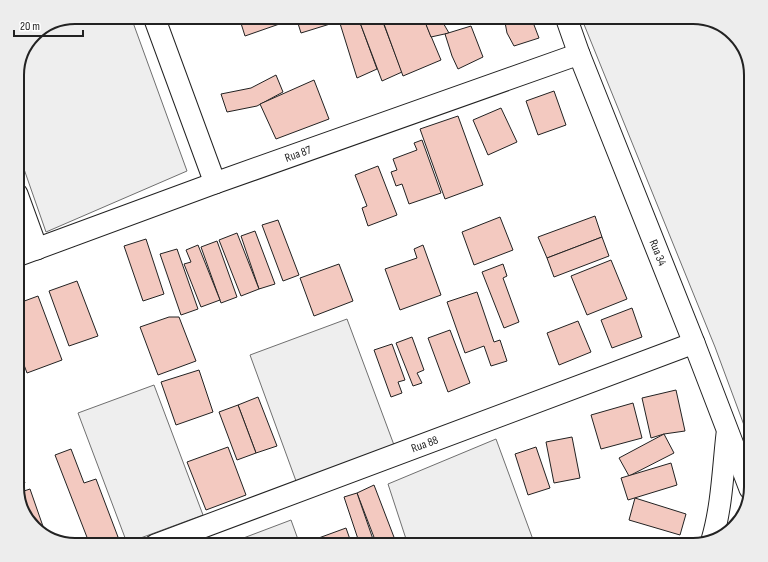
<svg xmlns="http://www.w3.org/2000/svg" width="768" height="562" viewBox="0 0 768 562" font-family="'Sofia Sans Condensed',sans-serif">
<style>
.green{fill:#eee;stroke:#6f6f6f}
.building{fill:#f3c9c0;stroke:#222}
.lines{fill:none;stroke-linecap:round;stroke-linejoin:round}
.street-casing{stroke:#222;stroke-width:23}
.street{stroke:#fff;stroke-width:21}
.labels{text-anchor:middle;stroke-width:3;stroke-linejoin:round;paint-order:stroke}
.street-label{font-size:12px;fill:#222;stroke:#fff}
.rim{fill:none;stroke:#222;stroke-width:2}
</style>
<rect width="100%" height="100%" fill="#fff"/>
<!-- green -->
<g class="green">
<path d="M 75,17 L 131,17 L 187,171 L 46,232 L 17,149 L 17,71 L 37,32 Z"/>
<path d="M 581,17 L 693,17 L 728,29 L 745,49 L 751,75 L 751,444 L 715,347 Z"/>
<path d="M 347,319 L 394,445 L 296,481 L 250,355 Z"/>
<path d="M 154,385 L 203,515 L 127,543 L 78,413 Z"/>
<path d="M 496,439 L 535,545 L 408,545 L 388,484 Z"/>
<path d="M 291,520 L 300,545 L 225,545 Z"/>
</g>
<!-- building -->
<g class="building">
<path d="M 201,17 L 227,17 L 203,23 Z"/>
<path d="M 239,17 L 287,17 L 288,21 L 245,36 Z"/>
<path d="M 296,17 L 328,17 L 330,24 L 301,33 Z"/>
<path d="M 338,17 L 358,17 L 377,69 L 357,78 Z"/>
<path d="M 368,17 L 381,17 L 402,72 L 382,81 L 359,20 Z"/>
<path d="M 403,17 L 423,17 L 441,60 L 403,76 L 384,24 Z"/>
<path d="M 423,17 L 457,17 L 457,18 L 442,21 L 449,33 L 431,37 Z"/>
<path d="M 504,17 L 531,17 L 539,38 L 514,46 L 507,33 Z"/>
<path d="M 471,26 L 483,57 L 458,69 L 452,56 L 445,34 Z"/>
<path d="M 276,75 L 283,92 L 257,106 L 227,112 L 221,94 L 251,88 Z"/>
<path d="M 314,80 L 329,119 L 276,139 L 260,104 Z"/>
<path d="M 554,91 L 566,125 L 538,135 L 526,101 Z"/>
<path d="M 501,108 L 517,142 L 488,155 L 473,120 Z"/>
<path d="M 458,116 L 483,185 L 445,199 L 420,129 Z"/>
<path d="M 422,140 L 441,193 L 409,204 L 402,184 L 396,186 L 391,172 L 397,170 L 393,159 L 417,150 L 414,143 Z"/>
<path d="M 378,166 L 397,215 L 368,226 L 362,208 L 367,206 L 355,175 Z"/>
<path d="M 595,216 L 602,237 L 547,258 L 538,237 Z"/>
<path d="M 500,217 L 513,250 L 474,265 L 462,232 Z"/>
<path d="M 278,220 L 299,275 L 283,281 L 262,225 Z"/>
<path d="M 255,231 L 275,284 L 259,289 L 241,236 Z"/>
<path d="M 237,233 L 259,289 L 241,296 L 219,240 Z"/>
<path d="M 602,237 L 609,256 L 554,277 L 547,258 Z"/>
<path d="M 146,239 L 164,294 L 143,301 L 124,246 Z"/>
<path d="M 217,241 L 237,297 L 221,303 L 201,247 Z"/>
<path d="M 198,245 L 220,300 L 201,307 L 184,264 L 191,262 L 186,250 Z"/>
<path d="M 423,245 L 441,295 L 400,310 L 385,269 L 417,258 L 414,249 Z"/>
<path d="M 177,249 L 198,309 L 181,315 L 160,254 Z"/>
<path d="M 611,260 L 627,299 L 587,315 L 571,276 Z"/>
<path d="M 339,264 L 353,301 L 314,316 L 300,278 Z"/>
<path d="M 503,264 L 507,276 L 503,278 L 519,322 L 504,328 L 482,272 Z"/>
<path d="M 77,281 L 98,336 L 69,346 L 49,291 Z"/>
<path d="M 477,292 L 494,342 L 500,340 L 507,361 L 491,366 L 484,346 L 465,353 L 447,302 Z"/>
<path d="M 38,296 L 62,360 L 27,373 L 17,346 L 17,299 L 19,303 Z"/>
<path d="M 632,308 L 642,337 L 612,348 L 601,320 Z"/>
<path d="M 169,317 L 179,317 L 196,361 L 158,375 L 140,327 Z"/>
<path d="M 578,321 L 591,352 L 559,365 L 547,333 Z"/>
<path d="M 450,330 L 470,383 L 448,392 L 428,338 Z"/>
<path d="M 412,337 L 424,370 L 417,373 L 422,383 L 413,386 L 396,343 Z"/>
<path d="M 392,344 L 405,380 L 398,382 L 402,393 L 391,397 L 374,350 Z"/>
<path d="M 199,370 L 213,412 L 176,425 L 161,382 Z"/>
<path d="M 676,390 L 685,431 L 664,434 L 651,438 L 642,398 Z"/>
<path d="M 258,397 L 277,446 L 256,453 L 238,405 Z"/>
<path d="M 633,403 L 642,438 L 601,449 L 591,415 Z"/>
<path d="M 238,405 L 256,453 L 237,460 L 219,412 Z"/>
<path d="M 664,434 L 674,453 L 629,476 L 619,458 Z"/>
<path d="M 572,437 L 580,478 L 554,483 L 546,442 Z"/>
<path d="M 228,447 L 246,495 L 206,510 L 187,462 Z"/>
<path d="M 536,447 L 550,488 L 528,495 L 515,454 Z"/>
<path d="M 71,449 L 84,483 L 96,479 L 118,537 L 98,545 L 90,545 L 55,455 Z"/>
<path d="M 17,463 L 25,483 L 17,486 Z"/>
<path d="M 671,463 L 677,485 L 628,500 L 621,478 Z"/>
<path d="M 374,485 L 397,545 L 377,545 L 357,493 Z"/>
<path d="M 30,489 L 46,535 L 40,533 L 23,513 L 18,493 Z"/>
<path d="M 357,493 L 375,545 L 360,545 L 344,497 Z"/>
<path d="M 635,498 L 686,514 L 680,535 L 629,520 Z"/>
<path d="M 346,528 L 352,545 L 306,545 L 305,543 Z"/>
</g>
<g class="lines">
<!-- street casing -->
<g class="street-casing">
<g id="street">
<path d="M 154,17 L 215,183"/>
<path id="s1" d="M 566,17 L 579,54 L 694,343 L 750,489"/>
<path d="M 17,194 L 37,249"/>
<path id="s2" d="M 17,256 L 215,183 L 579,54"/>
<path d="M 712,540 C 722,506 723,469 727,434"/>
<path id="s3" d="M 155,545 L 694,343"/>
</g>
</g>
<!-- street -->
<use href="#street" class="street"/>
</g>
<g class="labels">
<!-- street labels -->
<g class="street-label">
<text dy="4" stroke="none"><textPath href="#s2" startOffset="299">Rua 87</textPath></text>
<text dy="4" stroke="none"><textPath href="#s1" startOffset="253">Rua 34</textPath></text>
<text dy="4" stroke="none"><textPath href="#s3" startOffset="288">Rua 88</textPath></text>
</g>
</g>
<!-- crop -->
<path d="M0 0H768V562H0ZM75 24H693A51 51 0 0 1 744 75V487A51 51 0 0 1 693 538H75A51 51 0 0 1 24 487V75A51 51 0 0 1 75 24Z" fill="#ededed" fill-rule="evenodd"/>
<path class="rim" d="M75 24H693A51 51 0 0 1 744 75V487A51 51 0 0 1 693 538H75A51 51 0 0 1 24 487V75A51 51 0 0 1 75 24Z"/>
<!-- scale -->
<path d="M14 30v6h69v-6" fill="none" stroke="#222222" stroke-width="2"/>
<text x="20" y="30" font-size="12" fill="#222222" stroke="#ffffff" stroke-width="3" paint-order="stroke">20 m</text>
</svg>
